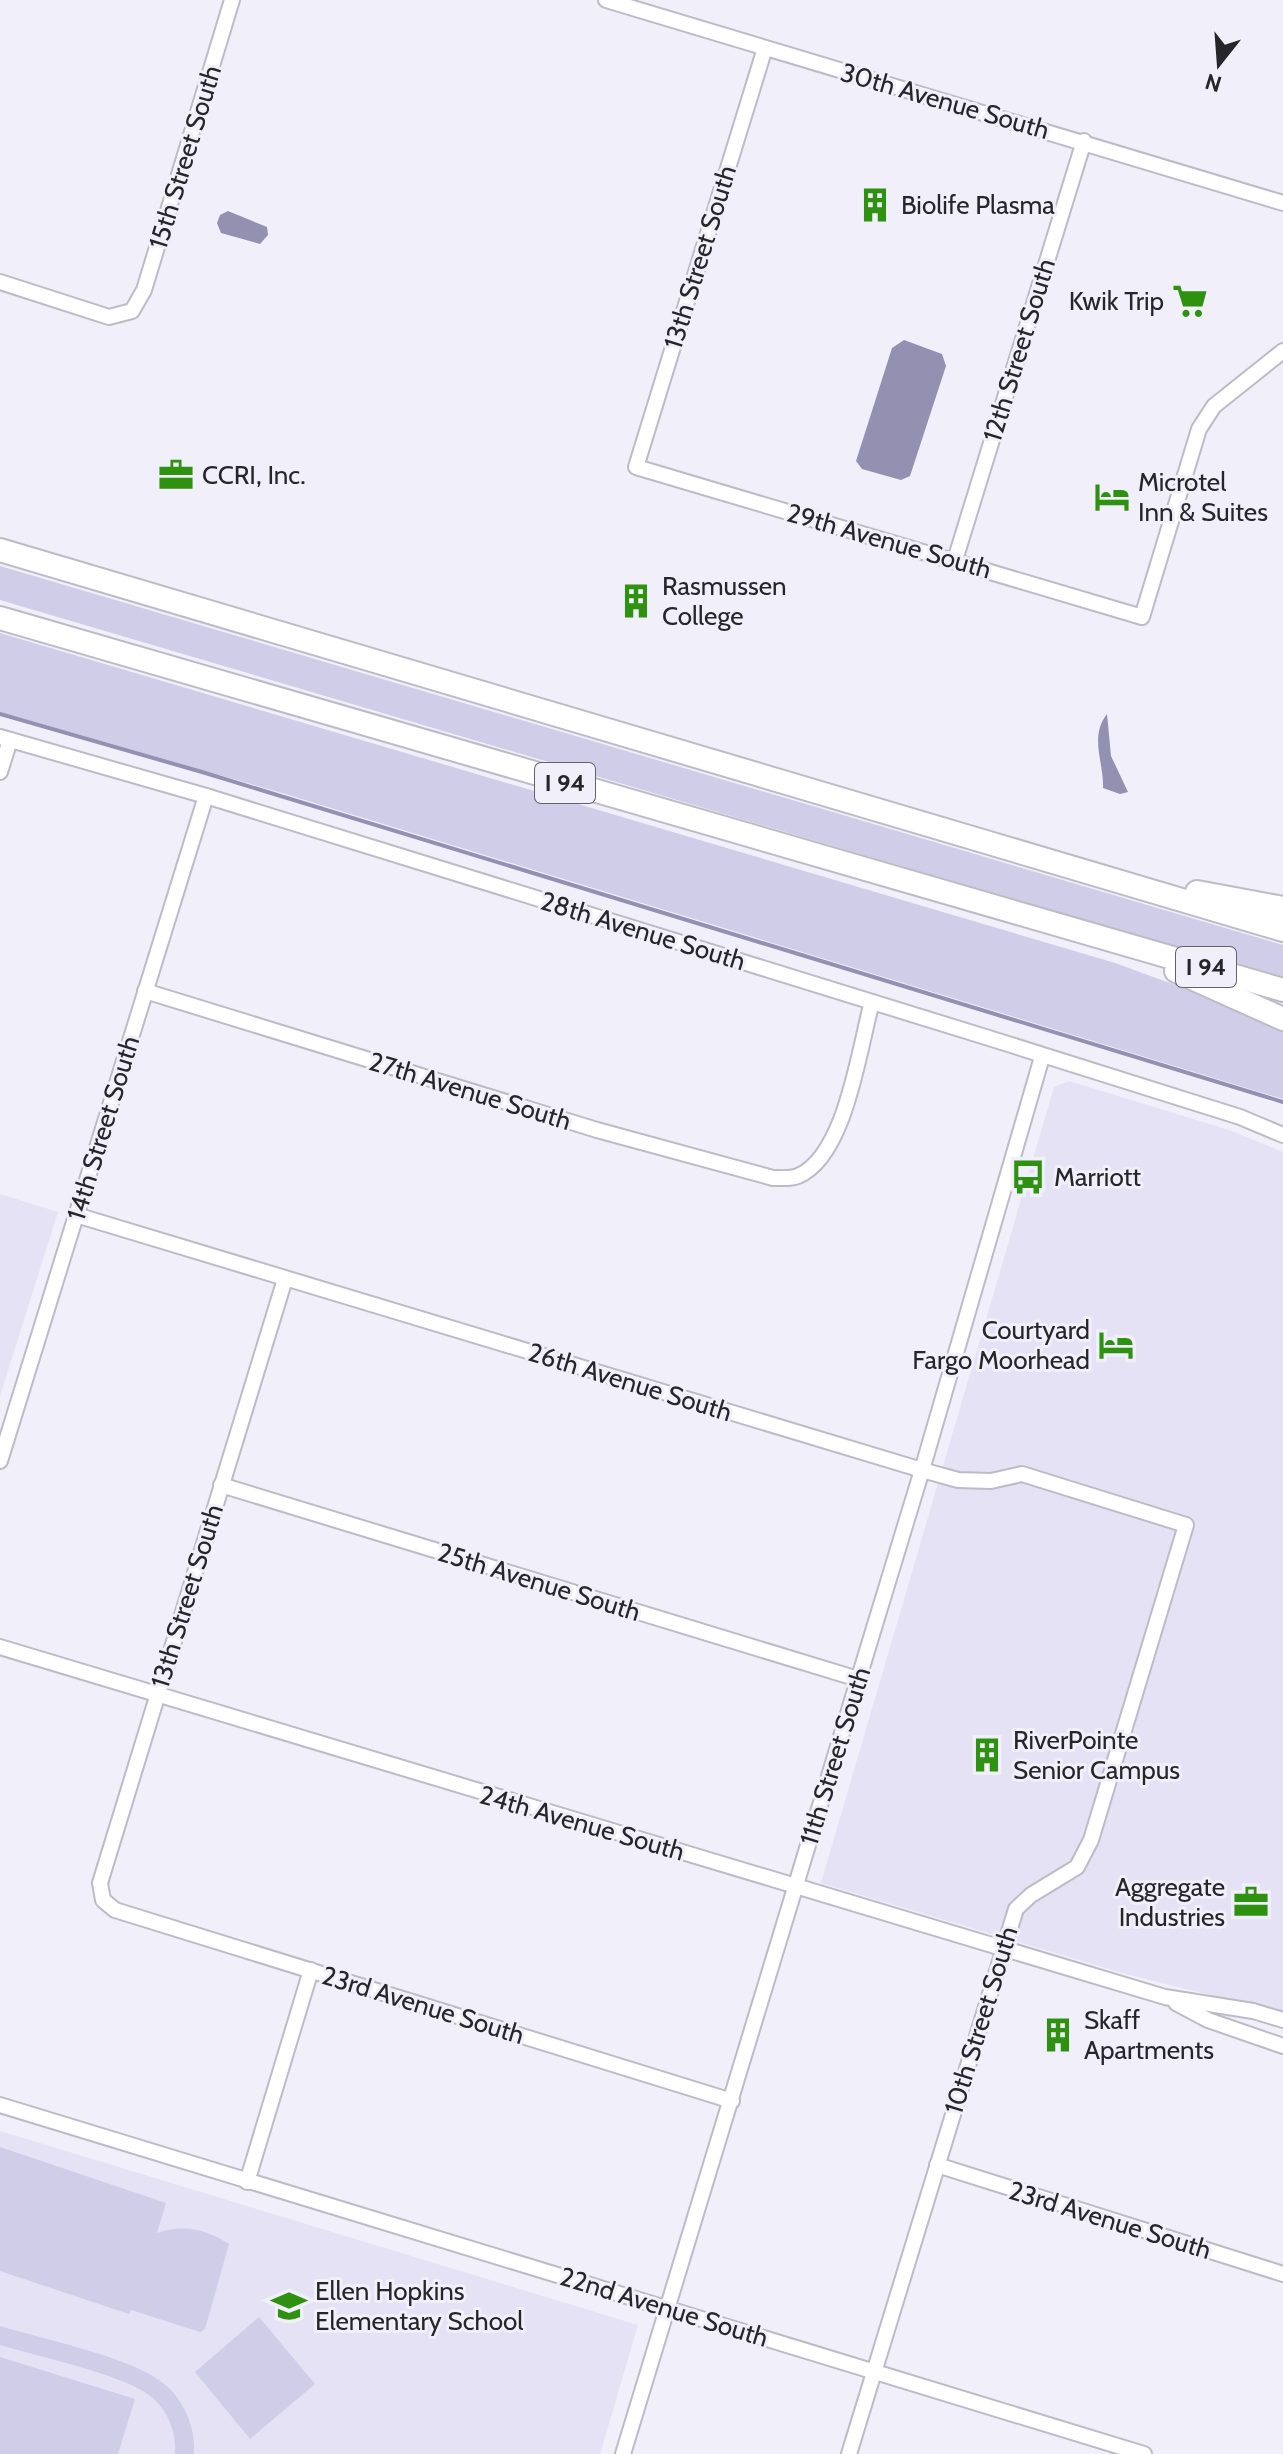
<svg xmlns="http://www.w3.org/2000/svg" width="1283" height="2454" viewBox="0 0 1283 2454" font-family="Cabin,sans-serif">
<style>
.built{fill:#e4e2f4}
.green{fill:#d0cde9}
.water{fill:#9390b1}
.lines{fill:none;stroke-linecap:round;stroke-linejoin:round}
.stream{stroke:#9390b1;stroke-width:4}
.minor-casing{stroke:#bcbbc6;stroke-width:18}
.highway-casing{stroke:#bcbbc6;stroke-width:26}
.minor{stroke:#fff;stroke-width:14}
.highway{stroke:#fff;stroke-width:22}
.labels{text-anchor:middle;stroke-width:6;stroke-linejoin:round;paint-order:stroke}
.shield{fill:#f0effa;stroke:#636268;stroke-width:2}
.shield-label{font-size:24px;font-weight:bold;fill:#26262a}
.street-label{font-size:26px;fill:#26262a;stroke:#f0effa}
.poi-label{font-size:26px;fill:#26262a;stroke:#f0effa;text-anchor:start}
</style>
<rect width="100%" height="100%" fill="#f0effa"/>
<!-- built -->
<g class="built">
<path d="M 1069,1081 L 1229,1130 L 1283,1152 L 1283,2013 L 1122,1973 L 821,1883 L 1054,1087 Z"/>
<path d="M 0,1194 L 58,1212 L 0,1396 Z"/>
<path d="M 0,2131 L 638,2325 L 600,2454 L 0,2454 Z"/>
</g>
<!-- green -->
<g class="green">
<path d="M 0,566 L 1283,945 L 1283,979 L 0,600 Z"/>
<path d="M 0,633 L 1115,963 L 1186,989 L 1283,1032 L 1283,1099 L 282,793 L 0,712 Z"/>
<path d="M 0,2147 L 166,2203 L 157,2233 C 184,2224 205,2229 229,2244 L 205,2329 L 200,2332 L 131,2310 L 129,2314 L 0,2271 Z"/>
<path d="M 259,2317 L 315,2384 L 250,2439 L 195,2372 Z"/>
<path d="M 0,2326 C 42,2339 132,2357 163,2383 C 184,2399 196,2429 194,2454 L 175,2454 C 177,2433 168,2412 153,2398 C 127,2375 36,2356 0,2345 Z"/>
<path d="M 0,2357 L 135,2399 L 118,2454 L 0,2454 Z"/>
</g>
<!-- water -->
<g class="water">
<path d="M 228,211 L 267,227 L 268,235 L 260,244 L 221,233 L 217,223 L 220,215 Z"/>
<path d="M 904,340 L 942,354 L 946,366 L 910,476 L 901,480 L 862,469 L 856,461 L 892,348 Z"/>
<path d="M 1107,714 L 1111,756 L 1128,792 L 1120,794 L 1103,788 C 1104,762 1089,737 1107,714 Z"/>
</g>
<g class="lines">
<!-- stream -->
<path class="stream" d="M 0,714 L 202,772 L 1283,1102"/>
<!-- minor casing -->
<g class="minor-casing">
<g id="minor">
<path d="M 606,0 L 1283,203"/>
<path d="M 765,48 L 636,467 L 1142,617 L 1199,429 L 1214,406 L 1283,351"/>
<path d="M 0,282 L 109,317 L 132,311 L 144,290 L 232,0"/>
<path d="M 955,560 L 1084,141"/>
<path d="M 0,737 L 206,796 L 992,1039 L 1240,1117 L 1283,1135"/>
<path d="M 0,772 L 10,740"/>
<path d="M 145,991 L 597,1130 L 773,1178 C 780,1178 791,1179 798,1176 C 846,1156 859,1048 872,1002"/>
<path d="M 76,1215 L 922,1470 L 958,1480 L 991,1481 L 1022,1474 L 1186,1525 L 1091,1840 L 1077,1867 L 1031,1895 L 1016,1909 L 849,2454"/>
<path d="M 285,1279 L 100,1883 L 103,1900 L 115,1910 L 732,2101"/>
<path d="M 0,1461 L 206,796"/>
<path d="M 221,1485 L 858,1679"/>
<path d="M 0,1647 L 1165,1997 L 1253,2011 L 1283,2020"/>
<path d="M 1176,2003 L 1208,2020 L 1283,2046"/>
<path d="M 0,2105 L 1144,2454"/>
<path d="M 937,2165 L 1283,2274"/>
<path d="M 247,2182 L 311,1970"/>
<path d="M 623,2454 L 922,1470 L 1042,1057"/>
</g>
</g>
<!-- highway casing -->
<g class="highway-casing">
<g id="highway">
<path d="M 0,550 L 1283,930"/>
<path d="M 0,618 L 1283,990"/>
<path d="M 1197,892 L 1283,908"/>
<path d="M 1176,971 L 1283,1019"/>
</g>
</g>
<!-- minor -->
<use href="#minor" class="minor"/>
<!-- highway -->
<use href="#highway" class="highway"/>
</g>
<!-- icons -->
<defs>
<g id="building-bare" transform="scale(2.76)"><path d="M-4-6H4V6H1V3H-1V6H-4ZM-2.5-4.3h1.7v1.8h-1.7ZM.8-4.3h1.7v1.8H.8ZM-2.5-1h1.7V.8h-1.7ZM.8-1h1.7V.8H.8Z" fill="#2e9110" stroke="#f0effa" stroke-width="2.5" paint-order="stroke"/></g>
<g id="supermarket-bare" transform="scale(2.76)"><path d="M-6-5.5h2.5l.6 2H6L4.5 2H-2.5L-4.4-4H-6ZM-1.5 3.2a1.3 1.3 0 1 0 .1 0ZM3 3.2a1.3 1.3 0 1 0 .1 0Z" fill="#2e9110" stroke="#f0effa" stroke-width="2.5" paint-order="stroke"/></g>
<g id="office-bare" transform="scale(2.76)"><path d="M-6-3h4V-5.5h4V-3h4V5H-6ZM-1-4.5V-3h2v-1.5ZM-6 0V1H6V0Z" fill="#2e9110" stroke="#f0effa" stroke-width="2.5" paint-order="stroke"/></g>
<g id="hotel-bare" transform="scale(2.76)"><path d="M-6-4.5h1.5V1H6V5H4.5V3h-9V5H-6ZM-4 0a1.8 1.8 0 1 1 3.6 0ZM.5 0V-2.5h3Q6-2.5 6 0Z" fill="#2e9110" stroke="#f0effa" stroke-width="2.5" paint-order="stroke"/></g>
<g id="bus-bare" transform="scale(2.76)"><path d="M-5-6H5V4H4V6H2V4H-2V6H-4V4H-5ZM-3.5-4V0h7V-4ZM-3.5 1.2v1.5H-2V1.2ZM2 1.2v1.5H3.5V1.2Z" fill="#2e9110" stroke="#f0effa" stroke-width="2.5" paint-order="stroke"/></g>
<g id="school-bare" transform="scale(2.76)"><path d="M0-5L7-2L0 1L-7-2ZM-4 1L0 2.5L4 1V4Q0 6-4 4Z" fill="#2e9110" stroke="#f0effa" stroke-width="2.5" paint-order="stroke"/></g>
</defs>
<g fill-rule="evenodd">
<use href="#building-bare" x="875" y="205"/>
<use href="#supermarket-bare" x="1190" y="301"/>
<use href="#office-bare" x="176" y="475"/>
<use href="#hotel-bare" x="1112" y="497"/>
<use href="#building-bare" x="636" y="601"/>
<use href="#bus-bare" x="1028" y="1177"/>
<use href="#hotel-bare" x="1116" y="1345"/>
<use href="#building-bare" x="987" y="1755"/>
<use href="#office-bare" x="1251" y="1902"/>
<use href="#building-bare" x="1058" y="2035"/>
<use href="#school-bare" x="289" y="2306"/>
</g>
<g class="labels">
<!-- shield labels -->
<g class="shield">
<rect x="535" y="763" width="60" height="40" rx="6"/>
<rect x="1176" y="947" width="60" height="40" rx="6"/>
</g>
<g class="shield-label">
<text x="565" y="791">I 94</text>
<text x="1206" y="975">I 94</text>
</g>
<!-- street labels -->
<g class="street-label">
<text transform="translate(945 101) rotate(16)" y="9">30th Avenue South</text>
<text transform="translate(185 157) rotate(-73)" y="9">15th Street South</text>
<text transform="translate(700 257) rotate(-73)" y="9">13th Street South</text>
<text transform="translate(1019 350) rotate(-73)" y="9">12th Street South</text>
<text transform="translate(889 541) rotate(16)" y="9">29th Avenue South</text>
<text transform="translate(643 931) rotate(17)" y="9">28th Avenue South</text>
<text transform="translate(470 1091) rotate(17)" y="9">27th Avenue South</text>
<text transform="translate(103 1128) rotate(-73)" y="9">14th Street South</text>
<text transform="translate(630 1382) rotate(17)" y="9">26th Avenue South</text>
<text transform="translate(539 1582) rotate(17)" y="9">25th Avenue South</text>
<text transform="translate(187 1596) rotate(-73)" y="9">13th Street South</text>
<text transform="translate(835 1756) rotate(-73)" y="9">11th Street South</text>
<text transform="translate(582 1823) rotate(16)" y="9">24th Avenue South</text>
<text transform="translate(423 2005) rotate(17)" y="9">23rd Avenue South</text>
<text transform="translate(981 2020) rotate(-73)" y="9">10th Street South</text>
<text transform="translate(1110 2220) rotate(17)" y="9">23rd Avenue South</text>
<text transform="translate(664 2307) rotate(17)" y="9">22nd Avenue South</text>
</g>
<!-- poi labels -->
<g class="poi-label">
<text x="901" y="214">Biolife Plasma</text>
<text x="1164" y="310" text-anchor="end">Kwik Trip</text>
<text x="202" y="484">CCRI, Inc.</text>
<text x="1138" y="491">Microtel<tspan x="1138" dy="30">Inn &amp; Suites</tspan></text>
<text x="662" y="595">Rasmussen<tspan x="662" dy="30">College</tspan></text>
<text x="1054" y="1186">Marriott</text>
<text x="1090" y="1339" text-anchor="end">Courtyard<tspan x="1090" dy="30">Fargo Moorhead</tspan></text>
<text x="1013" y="1749">RiverPointe<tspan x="1013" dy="30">Senior Campus</tspan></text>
<text x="1225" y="1896" text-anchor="end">Aggregate<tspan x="1225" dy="30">Industries</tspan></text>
<text x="1084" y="2029">Skaff<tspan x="1084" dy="30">Apartments</tspan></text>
<text x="315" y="2300">Ellen Hopkins<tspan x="315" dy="30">Elementary School</tspan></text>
</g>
</g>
<!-- north arrow -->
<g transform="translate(1219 64) rotate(197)" stroke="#f0effa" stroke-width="6" paint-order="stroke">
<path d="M0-6L14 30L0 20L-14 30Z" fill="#26262a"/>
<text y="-12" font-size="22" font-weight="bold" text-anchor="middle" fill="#26262a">N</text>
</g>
</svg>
